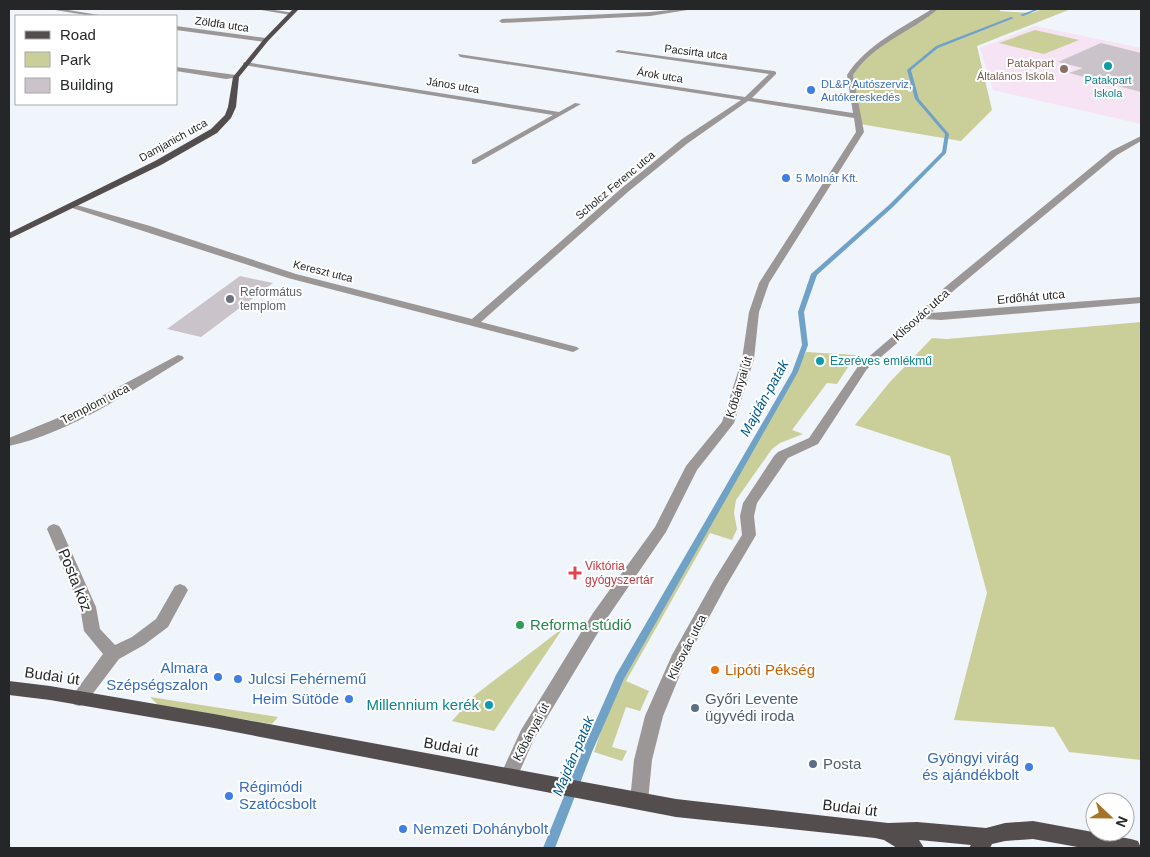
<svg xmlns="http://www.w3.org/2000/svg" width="1150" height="857" viewBox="0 0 1150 857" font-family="Helvetica,sans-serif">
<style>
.education{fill:#f6e3f4}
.green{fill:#cacf9a}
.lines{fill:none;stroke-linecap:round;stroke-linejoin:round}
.stream{fill:#70a1c7;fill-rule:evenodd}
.building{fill:#cac4ca}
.minor{fill:#9b9797;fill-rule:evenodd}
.major{fill:#534d4d;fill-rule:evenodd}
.culture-dot{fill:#0f9aa8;stroke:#fff;stroke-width:2}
.education-dot{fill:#8d6e63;stroke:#fff;stroke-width:2}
.shop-dot{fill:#3f7fe0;stroke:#fff;stroke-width:2}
.worship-dot{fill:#6b7280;stroke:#fff;stroke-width:2}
.health-dot{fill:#e0444e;stroke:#fff;stroke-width:2}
.leisure-dot{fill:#2e9e5b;stroke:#fff;stroke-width:2}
.food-dot{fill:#e8710a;stroke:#fff;stroke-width:2}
.service-dot{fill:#5c6f8a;stroke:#fff;stroke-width:2}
.labels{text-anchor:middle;stroke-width:4;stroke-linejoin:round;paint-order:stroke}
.far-street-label{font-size:11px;fill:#242628;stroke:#fff}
.far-education-label{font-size:11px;fill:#785e54;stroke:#fff;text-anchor:end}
.far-culture-label{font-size:11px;fill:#0d838f;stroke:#fff}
.far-shop-label{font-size:11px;fill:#366cbe;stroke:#fff;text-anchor:start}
.worship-label{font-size:12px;fill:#5b616d;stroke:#fff;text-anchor:start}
.street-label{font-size:12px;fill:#242628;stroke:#fff}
.culture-label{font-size:12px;fill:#0d838f;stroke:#fff;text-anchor:start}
.health-label{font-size:12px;fill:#be3a42;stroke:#fff;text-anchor:start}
.water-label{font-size:14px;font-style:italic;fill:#035a8b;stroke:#fff}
.near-street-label{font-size:15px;fill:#242628;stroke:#fff}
.near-leisure-label{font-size:15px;fill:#27864d;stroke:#fff;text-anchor:start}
.near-shop-label{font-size:15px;fill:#366cbe;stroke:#fff;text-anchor:end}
.near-food-label{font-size:15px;fill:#c56008;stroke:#fff;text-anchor:start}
.near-service-label{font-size:15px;fill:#4e5e75;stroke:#fff;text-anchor:start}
.near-culture-label{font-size:15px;fill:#0d838f;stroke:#fff;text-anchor:end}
</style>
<rect width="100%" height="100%" fill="#f0f4fb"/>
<!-- education -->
<path class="education" d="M 1035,26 L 1141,48 L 1141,124 L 993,90 L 980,48 Z"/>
<!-- green -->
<g class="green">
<path d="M 935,9 L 1000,9 L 1000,11 L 1032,13 L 1043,9 L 1071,9 L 977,46 L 992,110 L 961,141 L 860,124 L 853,96 L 853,68 L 875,50 Z"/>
<path d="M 1035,30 L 1079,40 L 1044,54 L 999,43 Z"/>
<path d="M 1141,322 L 1141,760 L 1069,752 L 1054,727 L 954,720 L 987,593 L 950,456 L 855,425 L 889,383 L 932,338 L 947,339 Z"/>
<path d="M 806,352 L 856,355 L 837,384 L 827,383 L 792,430 L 803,434 L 780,443 L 772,449 L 736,500 L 734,513 L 737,529 L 732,540 L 710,533 L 626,681 L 649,691 L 640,711 L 626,707 L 612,747 L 627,751 L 622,761 L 594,752 L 607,713 L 623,681 Z"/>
<path d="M 563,628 L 494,731 L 452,721 L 475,695 Z"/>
<path d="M 150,697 L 278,717 L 272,724 L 158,705 Z"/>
</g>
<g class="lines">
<!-- stream -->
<g class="stream">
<path d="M 1036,9 L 1040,9 L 1023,16 L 1020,15 Z"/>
<path d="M 1011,17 L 1014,18 L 938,48 L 911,70 L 919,99 L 949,134 L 946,153 L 893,207 L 817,275 L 804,312 L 808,345 L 798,372 L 624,679 L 592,752 L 555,848 L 543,848 L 582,752 L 616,675 L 792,372 L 802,345 L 798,312 L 811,274 L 889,205 L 942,152 L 945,134 L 915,99 L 907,70 L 936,46 Z"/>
</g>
</g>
<!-- building -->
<g class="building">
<path d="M 1101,43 L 1141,53 L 1141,92 L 1069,73 L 1083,68 L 1058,62 Z"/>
<path d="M 240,276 L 273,283 L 201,337 L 167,329 Z"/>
</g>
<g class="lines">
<!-- minor -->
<g class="minor">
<path d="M 49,9 L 62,9 L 105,16 L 92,16 Z"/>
<path d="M 255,9 L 269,9 L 294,13 L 291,15 Z"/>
<path d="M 680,9 L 694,9 L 650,16 L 502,23 L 499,21 L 502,19 L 650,12 Z"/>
<path d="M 932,9 L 938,9 C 911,32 873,44 853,75 L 864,132 L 769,283 L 759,312 L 754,359 L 734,423 L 697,470 L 666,532 L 605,621 L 534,739 L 515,782 L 509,784 L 503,782 L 500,776 L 521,730 L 593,613 L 655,527 L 686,466 L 722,422 L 742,359 L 749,312 L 759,283 L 856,132 L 854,118 L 748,101 L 688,143 L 629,191 L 481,322 L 577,347 L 579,349 L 573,352 L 288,278 L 66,206 L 73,204 L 150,226 L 296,274 L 472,319 L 623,187 L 682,139 L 741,100 L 460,57 L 458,54 L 745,97 L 769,74 L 615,52 L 618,50 L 774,71 L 776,72 L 776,74 L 752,98 L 853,113 L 847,75 C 866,45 902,28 932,9 Z"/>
<path d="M 176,26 L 266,38 L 269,40 L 266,42 L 176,30 Z"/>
<path d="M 245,62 L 559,112 L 575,103 L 581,104 L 475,164 L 472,164 L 472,160 L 553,115 L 243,65 L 243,63 Z"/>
<path d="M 176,67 L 236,75 L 239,77 L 226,79 L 176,71 Z"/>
<path d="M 1141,136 L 1141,141 L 1117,155 L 952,292 L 931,313 L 1141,297 L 1141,303 L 941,320 L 925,319 L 867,369 L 818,444 L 788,458 L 757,503 L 754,516 L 756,535 L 726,586 L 686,660 L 663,716 L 652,760 L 648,801 L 646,807 L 639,809 L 632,807 L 630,801 L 634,760 L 645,716 L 672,655 L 714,580 L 742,535 L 740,516 L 743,503 L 774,456 L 778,452 L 809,438 L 859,365 L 919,314 L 944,288 L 1111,151 Z"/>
<path d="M 178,355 L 182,356 L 184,358 L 182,360 C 130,392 69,433 9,446 L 9,438 L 70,413 Z"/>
<path d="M 54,524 L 59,526 L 61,529 L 96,607 L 100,629 L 115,645 L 132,637 L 156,619 L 175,586 L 180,584 L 185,586 L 188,590 L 168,627 L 144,645 L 119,659 L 85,704 L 79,706 L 73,704 L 70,699 L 103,654 L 84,631 L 80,607 L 47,529 L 49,526 Z"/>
</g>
<!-- major -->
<g class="major">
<path d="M 293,9 L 299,9 L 268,41 L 239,77 L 236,107 L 231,118 L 217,133 L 161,165 L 9,239 L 9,233 L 155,161 L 211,129 L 225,115 L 228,107 L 233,77 L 264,39 Z"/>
<path d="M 9,681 L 50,686 L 214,714 L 676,799 L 888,823 L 917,822 L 986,828 L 1005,823 L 1033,821 L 1131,839 L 1138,841 L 1141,848 L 1083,848 L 1033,839 L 1005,841 L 992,844 L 990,848 L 969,848 L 971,845 L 919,840 L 924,848 L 897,848 L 884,840 L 875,838 L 676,817 L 214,728 L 50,700 L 9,695 Z"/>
</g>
</g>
<!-- markers -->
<g class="culture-dot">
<circle cx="1108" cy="66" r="5"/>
<circle cx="820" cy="361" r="5"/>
<circle cx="489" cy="705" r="5"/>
</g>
<circle class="education-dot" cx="1064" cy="69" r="5"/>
<g class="shop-dot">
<circle cx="811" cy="90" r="5"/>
<circle cx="786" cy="178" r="5"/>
<circle cx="218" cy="677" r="5"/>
<circle cx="238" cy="679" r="5"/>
<circle cx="349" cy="699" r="5"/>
<circle cx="1029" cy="767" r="5"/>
<circle cx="229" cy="796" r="5"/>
<circle cx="403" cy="829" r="5"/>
</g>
<circle class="worship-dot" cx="230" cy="299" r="5"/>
<path class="health-dot" d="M572.5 565.5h5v5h5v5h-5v5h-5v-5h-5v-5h5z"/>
<circle class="leisure-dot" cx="520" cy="625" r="5"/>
<circle class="food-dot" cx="715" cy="670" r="5"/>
<g class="service-dot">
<circle cx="695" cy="708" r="5"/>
<circle cx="813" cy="764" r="5"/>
</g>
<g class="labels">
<!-- far-street labels -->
<g class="far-street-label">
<text transform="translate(222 24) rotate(8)" y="4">Zöldfa utca</text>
<text transform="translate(696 52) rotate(7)" y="4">Pacsirta utca</text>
<text transform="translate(660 75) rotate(9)" y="4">Árok utca</text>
<text transform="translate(453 85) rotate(9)" y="4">János utca</text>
<text transform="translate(173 140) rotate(-29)" y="4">Damjanich utca</text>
<text transform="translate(615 185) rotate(-40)" y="4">Scholcz Ferenc utca</text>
<text transform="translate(323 271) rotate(14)" y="4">Kereszt utca</text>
</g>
<!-- far-education labels -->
<g class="far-education-label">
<text x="1054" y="67">Patakpart<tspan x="1054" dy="13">Általános Iskola</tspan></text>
</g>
<!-- far-culture labels -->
<g class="far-culture-label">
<text x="1108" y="84">Patakpart<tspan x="1108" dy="13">Iskola</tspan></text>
</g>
<!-- far-shop labels -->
<g class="far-shop-label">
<text x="821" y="88">DL&amp;P Autószerviz,<tspan x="821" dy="13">Autókereskedés</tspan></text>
<text x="796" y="182">5 Molnár Kft.</text>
</g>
<!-- worship labels -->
<g class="worship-label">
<text x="240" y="296">Református<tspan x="240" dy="14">templom</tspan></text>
</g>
<!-- street labels -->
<g class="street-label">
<text transform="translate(1031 297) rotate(-5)" y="4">Erdőhát utca</text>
<text transform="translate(921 315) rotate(-42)" y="4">Klisovác utca</text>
<text transform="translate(739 387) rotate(-73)" y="4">Kőbányai út</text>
<text transform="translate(95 404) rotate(-27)" y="4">Templom utca</text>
<text transform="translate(687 647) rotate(-63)" y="4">Klisovác utca</text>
<text transform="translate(531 732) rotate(-62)" y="4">Kőbányai út</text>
</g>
<!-- culture labels -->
<g class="culture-label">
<text x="830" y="365">Ezeréves emlékmű</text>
</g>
<!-- health labels -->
<g class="health-label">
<text x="585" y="570">Viktória<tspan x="585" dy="14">gyógyszertár</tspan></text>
</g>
<!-- water labels -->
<g class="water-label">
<text transform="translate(764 398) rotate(-61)" y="5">Majdán-patak</text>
<text transform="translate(573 756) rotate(-67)" y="5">Majdán-patak</text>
</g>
<!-- near-street labels -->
<g class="near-street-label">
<text transform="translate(75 580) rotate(68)" y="5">Posta köz</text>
<text transform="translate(52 676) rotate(8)" y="5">Budai út</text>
<text transform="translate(451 747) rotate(10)" y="5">Budai út</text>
<text transform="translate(850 808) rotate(7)" y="5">Budai út</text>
</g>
<!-- near-leisure labels -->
<g class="near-leisure-label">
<text x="530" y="630">Reforma stúdió</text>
</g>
<!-- near-shop labels -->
<g class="near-shop-label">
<text x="208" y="673">Almara<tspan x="208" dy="17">Szépségszalon</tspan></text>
<text x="248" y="684" text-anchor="start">Julcsi Fehérnemű</text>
<text x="339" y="704">Heim Sütöde</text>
<text x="1019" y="763">Gyöngyi virág<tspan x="1019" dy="17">és ajándékbolt</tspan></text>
<text x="239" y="792" text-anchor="start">Régimódi<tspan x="239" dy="17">Szatócsbolt</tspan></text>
<text x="413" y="834" text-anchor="start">Nemzeti Dohánybolt</text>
</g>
<!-- near-food labels -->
<g class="near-food-label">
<text x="725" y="675">Lipóti Pékség</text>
</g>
<!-- near-service labels -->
<g class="near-service-label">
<text x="705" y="704">Győri Levente<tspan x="705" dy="17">ügyvédi iroda</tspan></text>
<text x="823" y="769">Posta</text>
</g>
<!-- near-culture labels -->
<g class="near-culture-label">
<text x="479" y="710">Millennium kerék</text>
</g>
</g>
<!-- border -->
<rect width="1150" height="857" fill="none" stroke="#242628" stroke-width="20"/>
<!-- legend -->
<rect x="15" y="15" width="162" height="90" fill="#ffffff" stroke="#a7a8a9"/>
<rect x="25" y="31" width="25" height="8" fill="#534d4d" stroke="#a7a8a9"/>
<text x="60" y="40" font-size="15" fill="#242628">Road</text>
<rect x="25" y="52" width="25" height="15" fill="#cacf9a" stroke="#a7a8a9"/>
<text x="60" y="65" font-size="15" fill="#242628">Park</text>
<rect x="25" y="78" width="25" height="15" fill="#cac4ca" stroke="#a7a8a9"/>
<text x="60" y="90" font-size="15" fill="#242628">Building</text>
<!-- north arrow -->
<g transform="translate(1110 817) rotate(112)"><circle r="24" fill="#ffffff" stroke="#a7a8a9"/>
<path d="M0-4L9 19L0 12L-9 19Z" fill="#a47428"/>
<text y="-8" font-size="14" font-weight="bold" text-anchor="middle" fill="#242628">N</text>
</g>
</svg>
